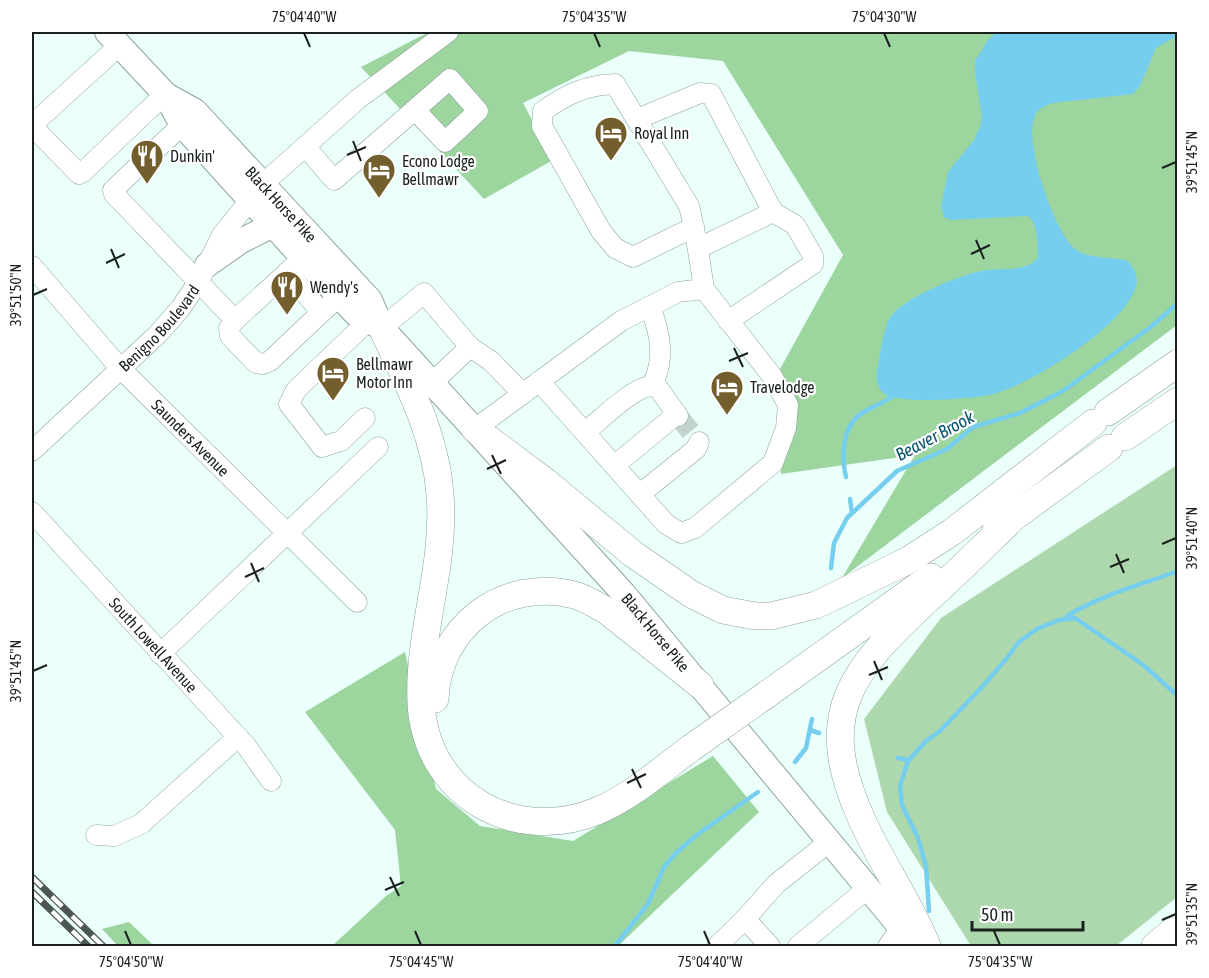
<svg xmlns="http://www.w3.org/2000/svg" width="1209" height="978" viewBox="0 0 1209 978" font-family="'Asap Condensed',sans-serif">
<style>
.green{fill:#add8ae}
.forest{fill:#9cd59e}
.water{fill:#76ceef}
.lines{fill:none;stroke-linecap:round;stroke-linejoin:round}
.stream{stroke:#76ceef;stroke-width:4.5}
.minor-tunnel{stroke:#c1d2cf;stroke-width:20;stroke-dasharray:20 10;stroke-linecap:butt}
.minor-casing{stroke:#8ea19e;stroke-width:21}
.major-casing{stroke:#8ea19e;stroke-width:26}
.highway-casing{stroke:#8ea19e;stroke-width:28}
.minor{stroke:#fff;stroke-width:20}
.major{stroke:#fff;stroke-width:24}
.highway{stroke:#fff;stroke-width:27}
.rail-casing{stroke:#4c5654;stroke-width:7}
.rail{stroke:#fff;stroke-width:4.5;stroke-dasharray:14;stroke-linecap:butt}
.highway-bridge-casing{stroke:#8ea19e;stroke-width:28;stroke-linecap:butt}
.highway-bridge{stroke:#fff;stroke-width:27}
.ticks{fill:none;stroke:#19201f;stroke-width:2}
.labels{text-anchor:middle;stroke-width:4.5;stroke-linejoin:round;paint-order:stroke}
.poi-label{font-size:16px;fill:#19201f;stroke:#fff;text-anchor:start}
.street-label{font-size:16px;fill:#19201f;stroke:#fff}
.water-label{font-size:18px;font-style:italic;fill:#06546b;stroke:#fff}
.neatline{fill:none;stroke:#19201f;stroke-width:2}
.ticks-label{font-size:15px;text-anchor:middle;fill:#19201f}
</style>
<rect width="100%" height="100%" fill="#ebfffb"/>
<!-- green -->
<path class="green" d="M 1177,465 L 1177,897 L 1116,946 L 971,946 L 887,812 L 864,719 L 941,618 Z"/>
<!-- forest -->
<g class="forest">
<path d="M 429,32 L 1177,32 L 1177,325 L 842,578 L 915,455 L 781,474 L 780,369 L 843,255 L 723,61 L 629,51 L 523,103 L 553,160 L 484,199 L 361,67 Z"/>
<path d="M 405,652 L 436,789 L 480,826 L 573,841 L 713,756 L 759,812 L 618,946 L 332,946 L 386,896 L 401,886 L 395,830 L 305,712 Z"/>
<path d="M 129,922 L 154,946 L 118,946 L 102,929 Z"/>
</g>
<!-- water -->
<path class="water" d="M 997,32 L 1177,32 L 1177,36 L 1156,48 L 1140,86 L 1133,94 L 1053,103 C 1048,105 1041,107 1037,112 C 1020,136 1054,231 1075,249 C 1089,260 1112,256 1128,261 C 1133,267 1137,273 1137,281 C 1133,322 1031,384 994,394 C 975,399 902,404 886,395 C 881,392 880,389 878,384 C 874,374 880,359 881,348 C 883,338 885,327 890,318 C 902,298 964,273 987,270 C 1002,268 1029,272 1038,257 C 1037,244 1039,224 1028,216 L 950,220 L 944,217 L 941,206 L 948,172 L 974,140 L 980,127 L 982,117 L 975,73 L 975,61 L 988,40 Z"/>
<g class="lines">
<!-- stream -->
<g class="stream">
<path d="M 846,477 C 841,456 842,426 862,413 C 873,406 884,403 895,395"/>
<path d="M 850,499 L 852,513"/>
<path d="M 831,568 L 834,543 L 847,518 L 897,471 L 947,449 L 973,427 L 1020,413 L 1063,391 L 1152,326 L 1178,303"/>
<path d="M 1067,616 C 1101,595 1140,585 1178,571"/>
<path d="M 810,730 L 819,733"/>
<path d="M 898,758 L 909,760"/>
<path d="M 795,762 L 806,748 L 812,719"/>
<path d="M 929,911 L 926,866 L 918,838 L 902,805 L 901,796 L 900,786 L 908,761 L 926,741 L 940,731 L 982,687 L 1007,658 L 1019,642 L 1037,629 L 1059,620 L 1075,618 L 1142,664 L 1178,696"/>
<path d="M 615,946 L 648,904 L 664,867 L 676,853 L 698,834 L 758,792"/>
</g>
<!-- minor-tunnel -->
<path class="minor-tunnel" d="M 678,416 L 699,442"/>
<!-- minor casing -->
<g class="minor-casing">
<g id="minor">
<path d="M 637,119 L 700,93 L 711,94 L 773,212 L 699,248"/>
<path d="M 32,125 L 120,45"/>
<path d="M 182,125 L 113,190 L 114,194 L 235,320"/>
<path d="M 32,126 L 79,174 L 83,172 L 165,94"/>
<path d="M 305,146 L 334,180 L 450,79 L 478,111 L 445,142 L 415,110"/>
<path d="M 694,227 L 633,257 L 615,248 L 601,231 L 542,126 L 543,111 C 567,94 586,85 615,84 L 689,206 C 696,234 700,261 704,289"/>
<path d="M 303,258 L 235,320 L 229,328 L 230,336 L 256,363 L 263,364 L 270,361 L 340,295"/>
<path id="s1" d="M 32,266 L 120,368 L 357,602"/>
<path d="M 287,272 L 321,312"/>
<path d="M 650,306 C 660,333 666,359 652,385"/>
<path d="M 728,321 L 813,264 L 813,256 L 795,225 L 773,212"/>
<path d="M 382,328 L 424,293 L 470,347 L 433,382"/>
<path d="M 470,347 L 491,361 L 523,394"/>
<path d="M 365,418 L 341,441 L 322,447 L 289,404 L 296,390 L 368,321"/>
<path d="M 475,429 L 621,321 L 678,292 L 704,289 L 772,376 L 788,405 L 786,428 L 773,463 L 695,528 L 681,533 L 666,524 L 539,381"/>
<path d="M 585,432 C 602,419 634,385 656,385 L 678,416"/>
<path id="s2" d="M 32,451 L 157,335 L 180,309 L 199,281 L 222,235 L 263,184 L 358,99 L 448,32"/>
<path d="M 615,465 L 677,414"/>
<path d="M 640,494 L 696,449 L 699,442"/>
<path id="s3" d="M 32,512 L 247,747 L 271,781"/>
<path d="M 160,654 L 378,447"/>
<path d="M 96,835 L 114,836 L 141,824 L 238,737"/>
<path d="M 717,946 L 745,919"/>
<path d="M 770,946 L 745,919 L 776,884 L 829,842"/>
<path d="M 798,946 L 868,888"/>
<path d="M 888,946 L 901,928"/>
</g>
</g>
<!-- major casing -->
<g class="major-casing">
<g id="major">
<path id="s4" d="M 107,32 L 165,94 L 182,125 L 303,258 L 356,314 L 382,328 L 624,594 L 916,946"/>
<path id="s5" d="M 166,95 L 195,111 L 294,218 L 370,300 L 382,328"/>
<path d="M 207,265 L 241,241 L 273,225"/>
</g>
</g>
<!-- highway casing -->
<g class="highway-casing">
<g id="highway">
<path d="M 382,328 C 407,381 436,435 440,495 C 446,565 418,632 421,702 C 425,794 514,845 597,811 C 631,797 661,770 691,748"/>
<path d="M 1108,412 L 1178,363"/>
<path d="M 475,429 L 546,482 L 633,554 L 691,594 L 723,610 L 755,616 L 771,616 L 816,605 L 907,561 L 952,532 L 1093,423"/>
<path d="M 1125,437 L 1178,401"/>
<path d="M 996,530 L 1109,448"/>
<path d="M 766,695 L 931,577"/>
<path d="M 435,699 C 438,627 503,577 574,595 C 586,598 596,605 607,611 L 700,685"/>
<path d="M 927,946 C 909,900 878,859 859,813 C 815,712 853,669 926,601 C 955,575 983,547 1011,520"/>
<path d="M 1155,946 L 1178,927"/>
</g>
</g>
<!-- minor -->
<use href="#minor" class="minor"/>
<!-- major -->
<use href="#major" class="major"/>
<!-- highway -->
<use href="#highway" class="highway"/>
<!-- rail casing -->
<g class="rail-casing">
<g id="rail">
<path d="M 32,877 L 103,946"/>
<path d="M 32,892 L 88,946"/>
</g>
</g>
<!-- rail -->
<use href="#rail" class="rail"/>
<!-- highway-bridge casing -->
<g class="highway-bridge-casing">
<path id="highway-bridge" d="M 691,748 L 766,695"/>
</g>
<!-- highway-bridge -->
<use href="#highway-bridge" class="highway-bridge"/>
</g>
<!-- ticks -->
<path class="ticks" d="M 304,33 L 310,47M 594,33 L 600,47M 884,33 L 890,47M 353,141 L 361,161M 347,155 L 366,147M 1162,168 L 1176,162M 976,240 L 984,259M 111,249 L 119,268M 971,254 L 990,245M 106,263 L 125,254M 33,295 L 47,289M 734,348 L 743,367M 729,361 L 748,353M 492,455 L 501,474M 487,469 L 506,460M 1162,544 L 1176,538M 1116,554 L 1124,573M 251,563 L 259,582M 1110,567 L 1129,559M 245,577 L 264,568M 874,661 L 882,680M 33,671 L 47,665M 869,675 L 888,667M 632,769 L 641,788M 627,783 L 646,774M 390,877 L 399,896M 385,890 L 404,882M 1162,920 L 1176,914M 125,931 L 131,945M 415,931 L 421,945M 704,931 L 710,945M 994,931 L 1000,945"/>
<!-- icons -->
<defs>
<g id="hotel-pin" transform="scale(1.725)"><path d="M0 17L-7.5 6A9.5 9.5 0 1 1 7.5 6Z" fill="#735e2d" stroke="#fff"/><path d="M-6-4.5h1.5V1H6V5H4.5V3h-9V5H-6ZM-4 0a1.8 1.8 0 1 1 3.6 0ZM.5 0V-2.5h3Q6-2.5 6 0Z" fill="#fff"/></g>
<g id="restaurant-pin" transform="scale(1.725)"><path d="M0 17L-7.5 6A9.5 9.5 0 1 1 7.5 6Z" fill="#735e2d" stroke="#fff"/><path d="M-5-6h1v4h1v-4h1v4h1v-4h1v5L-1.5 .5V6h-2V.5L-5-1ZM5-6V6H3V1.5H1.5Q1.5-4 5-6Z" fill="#fff"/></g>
</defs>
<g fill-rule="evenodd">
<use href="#hotel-pin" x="611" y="133"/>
<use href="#restaurant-pin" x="147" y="156"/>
<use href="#hotel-pin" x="379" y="170"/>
<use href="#restaurant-pin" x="287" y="287"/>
<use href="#hotel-pin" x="333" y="373"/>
<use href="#hotel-pin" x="727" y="387"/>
</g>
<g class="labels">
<!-- poi labels -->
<g class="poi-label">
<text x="634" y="139">Royal Inn</text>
<text x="170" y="162">Dunkin'</text>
<text x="402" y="167">Econo Lodge<tspan x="402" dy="18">Bellmawr</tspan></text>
<text x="310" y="293">Wendy's</text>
<text x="356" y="370">Bellmawr<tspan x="356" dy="18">Motor Inn</tspan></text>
<text x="750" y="393">Travelodge</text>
</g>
<!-- street labels -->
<g class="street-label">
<text dy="6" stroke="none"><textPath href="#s5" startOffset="160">Black Horse Pike</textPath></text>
<text dy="6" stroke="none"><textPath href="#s2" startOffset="177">Benigno Boulevard</textPath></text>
<text dy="6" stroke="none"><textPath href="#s1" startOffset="234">Saunders Avenue</textPath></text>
<text dy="6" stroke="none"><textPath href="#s4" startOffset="816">Black Horse Pike</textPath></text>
<text dy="6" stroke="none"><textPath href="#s3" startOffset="180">South Lowell Avenue</textPath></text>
</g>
<!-- water labels -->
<g class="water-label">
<text transform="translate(935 436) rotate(-28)" y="6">Beaver Brook</text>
</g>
</g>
<!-- border -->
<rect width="1209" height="978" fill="none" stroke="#ffffff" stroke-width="66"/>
<!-- scale -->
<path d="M972 921v9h111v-9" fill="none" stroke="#19201f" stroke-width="3"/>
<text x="981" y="921" font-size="18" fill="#19201f" stroke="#ffffff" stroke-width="4.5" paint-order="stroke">50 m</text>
<rect x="33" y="33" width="1143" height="912" class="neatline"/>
<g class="ticks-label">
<text x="304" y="22">75°04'40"W</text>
<text x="594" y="22">75°04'35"W</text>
<text x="884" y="22">75°04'30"W</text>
<text transform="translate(1192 162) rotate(-90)" y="5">39°51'45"N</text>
<text transform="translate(16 295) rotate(-90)" y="5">39°51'50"N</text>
<text transform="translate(1192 538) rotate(-90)" y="5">39°51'40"N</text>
<text transform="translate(16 671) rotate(-90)" y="5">39°51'45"N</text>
<text transform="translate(1192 914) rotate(-90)" y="5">39°51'35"N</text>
<text x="131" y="967">75°04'50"W</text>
<text x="421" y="967">75°04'45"W</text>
<text x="710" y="967">75°04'40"W</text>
<text x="1000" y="967">75°04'35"W</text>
</g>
</svg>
